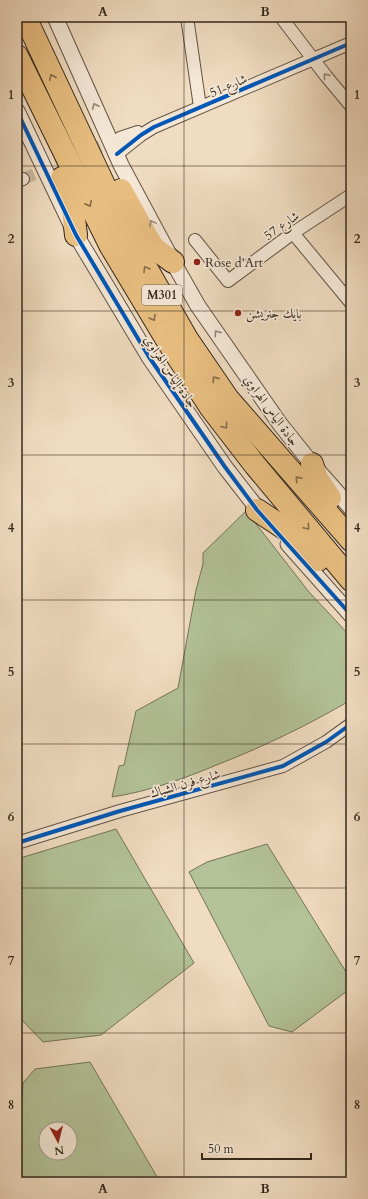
<svg xmlns="http://www.w3.org/2000/svg" width="368" height="1199" viewBox="0 0 368 1199" font-family="Cardo,Amiri,serif">
<style>
.green{fill:#b3c298;stroke:#73745a;fill-rule:evenodd}
.lines{fill:none;stroke-linecap:round;stroke-linejoin:round}
.minor-tunnel{stroke:#cab8a0;stroke-width:12;stroke-dasharray:12 6;stroke-linecap:butt}
.minor-casing{stroke:#625444;stroke-width:14}
.tertiary-casing{stroke:#625444;stroke-width:17}
.motorway-casing{stroke:#33271b;stroke-width:24}
.minor{stroke:#f5e8d7;stroke-width:12}
.tertiary{stroke:#f5e8d7;stroke-width:15}
.motorway{stroke:#e8be80;stroke-width:22}
.cycleway-casing{stroke:#f5e8d7;stroke-width:6}
.cycleway{stroke:#0057b8;stroke-width:4}
.oneway{stroke:#948879}
.oneway2{stroke:#846b48}
.grid{fill:none;stroke:#33271b;stroke-width:1;stroke-opacity:0.55}
.poi-dot{fill:#8f2418;stroke:#f5e8d7;stroke-width:1.5}
.labels{text-anchor:middle;stroke-width:3.5;stroke-linejoin:round;paint-order:stroke}
.shield{fill:#f5e8d7;stroke:#6d6153;stroke-width:1}
.shield-label{font-size:12px;font-weight:bold;fill:#33271b}
.street-label{font-size:13px;fill:#33271b;stroke:#f5e8d7}
.poi-label{font-size:13px;fill:#33271b;stroke:#f5e8d7;text-anchor:start}
.neatline{fill:none;stroke:#33271b;stroke-width:1.5}
.grid-label{font-size:13px;text-anchor:middle;font-weight:bold;fill:#33271b}
</style>
<rect width="100%" height="100%" fill="#f0dcc1"/>
<filter id="stains"><feTurbulence type="fractalNoise" baseFrequency=".005" numOctaves="4"/><feColorMatrix values="0 0 0 0 .2 0 0 0 0 .09 0 0 0 0 .02 0 0 0 .5 -.17"/></filter>
<radialGradient id="worn" r=".72"><stop offset=".6" stop-color="#630" stop-opacity="0"/><stop offset="1" stop-color="#630" stop-opacity=".3"/></radialGradient>
<!-- green -->
<g class="green">
<path d="M 246,511 L 309,592 L 351,637 L 351,700 C 308,725 265,746 219,764 C 183,779 150,791 112,797 L 119,766 L 124,765 L 136,711 L 178,688 L 196,590 L 203,564 L 203,553 Z"/>
<path d="M 116,829 L 194,963 L 101,1035 L 43,1042 L 19,1017 L 17,1013 L 17,859 Z"/>
<path d="M 267,844 L 351,980 L 351,988 L 292,1032 L 269,1026 L 189,872 L 207,862 Z"/>
<path d="M 90,1062 L 160,1182 L 17,1182 L 18,1177 L 23,1083 L 35,1069 ZM 46,1129 L 70,1129 L 70,1153 L 46,1153 Z"/>
</g>
<g class="lines">
<!-- minor-tunnel -->
<path class="minor-tunnel" d="M 23,179 L 118,139"/>
<!-- minor casing -->
<g class="minor-casing">
<g id="minor">
<path d="M 187,17 L 200,107"/>
<path d="M 281,17 L 326,76 L 351,106"/>
<path d="M 120,138 L 138,132"/>
<path d="M 117,154 L 141,135 L 154,127 L 351,43"/>
<path d="M 17,181 L 23,179"/>
<path d="M 293,233 L 351,303"/>
<path d="M 195,240 L 228,281 L 293,233 L 351,195"/>
<path d="M 17,843 L 120,811 L 283,766 L 326,742 L 351,724"/>
</g>
</g>
<!-- tertiary casing -->
<g class="tertiary-casing">
<g id="tertiary">
<path d="M 55,17 L 121,165 L 173,262 L 198,306 L 280,424 L 312,464 L 351,508"/>
<path d="M 17,111 L 76,235 L 149,357 L 225,467 L 264,517"/>
<path d="M 288,544 L 351,615"/>
</g>
</g>
<!-- motorway casing -->
<g class="motorway-casing">
<g id="motorway">
<path d="M 25,17 L 129,238 L 187,339 L 228,399 L 351,540"/>
<path d="M 17,56 L 110,245 L 170,345 L 211,408 L 255,465 L 351,580"/>
<path d="M 62,178 L 72,202 L 76,235"/>
<path d="M 121,190 L 148,239 L 154,248 L 173,262"/>
<path d="M 312,464 L 317,479 L 330,498"/>
<path d="M 257,510 L 290,532 L 318,560"/>
</g>
</g>
<!-- minor -->
<use href="#minor" class="minor"/>
<!-- tertiary -->
<use href="#tertiary" class="tertiary"/>
<!-- motorway -->
<use href="#motorway" class="motorway"/>
<!-- cycleway casing -->
<g class="cycleway-casing">
<g id="cycleway">
<path d="M 17,111 L 76,235 L 149,357 L 225,467 L 257,510 L 351,615"/>
<path d="M 117,154 L 141,135 L 154,127 L 351,43"/>
<path d="M 17,843 L 120,811 L 283,766 L 326,742 L 351,724"/>
</g>
</g>
<!-- cycleway -->
<use href="#cycleway" class="cycleway"/>
</g>
<!-- one-way arrows -->
<defs><path id="oneway-chevron" d="M-2-3.5L2.5 0L-2 3.5" fill="none" stroke-width="1.6" stroke-linecap="round" stroke-linejoin="round"/></defs>
<g class="oneway">
<use href="#oneway-chevron" transform="translate(326 76) rotate(-129)"/>
<use href="#oneway-chevron" transform="translate(95 106) rotate(-115)"/>
<use href="#oneway-chevron" transform="translate(152 223) rotate(-118)"/>
<use href="#oneway-chevron" transform="translate(217 333) rotate(-125)"/>
</g>
<g class="oneway2">
<use href="#oneway-chevron" transform="translate(52 77) rotate(-115)"/>
<use href="#oneway-chevron" transform="translate(89 204) rotate(64)"/>
<use href="#oneway-chevron" transform="translate(146 269) rotate(-120)"/>
<use href="#oneway-chevron" transform="translate(153 318) rotate(59)"/>
<use href="#oneway-chevron" transform="translate(215 379) rotate(-125)"/>
<use href="#oneway-chevron" transform="translate(225 426) rotate(52)"/>
<use href="#oneway-chevron" transform="translate(298 479) rotate(-131)"/>
<use href="#oneway-chevron" transform="translate(307 527) rotate(50)"/>
</g>
<!-- grid -->
<path class="grid" d="M 184,17 L 184,1182M 17,166 L 351,166M 17,311 L 351,311M 17,455 L 351,455M 17,600 L 351,600M 17,744 L 351,744M 17,888 L 351,888M 17,1033 L 351,1033"/>
<!-- markers -->
<g class="poi-dot">
<circle cx="197" cy="262" r="4"/>
<circle cx="238" cy="313" r="4"/>
</g>
<g class="labels">
<!-- shield labels -->
<rect class="shield" x="142" y="285" width="40" height="20" rx="3"/>
<g class="shield-label">
<text x="162" y="299">M301</text>
</g>
<!-- street labels -->
<g class="street-label">
<text transform="translate(228 85) rotate(-23)" y="5">شارع 51</text>
<text transform="translate(281 225) rotate(-35)" y="5">شارع 57</text>
<text transform="translate(171 371) rotate(56)" y="5">جادة إلياس الهراوي</text>
<text transform="translate(272 410) rotate(54)" y="5">جادة الياس الهراوي</text>
<text transform="translate(185 783) rotate(-16)" y="5">شارع فرن الشباك</text>
</g>
<!-- poi labels -->
<g class="poi-label">
<text x="205" y="267">Rose d'Art</text>
<text x="246" y="318">بايك جنريشن</text>
</g>
</g>
<!-- margin -->
<rect width="368" height="1199" fill="none" stroke="#f0dcc1" stroke-width="44"/>
<!-- north arrow -->
<g transform="translate(58 1141) rotate(173)"><circle r="19" fill="#f5e8d7" stroke="#a79b8c"/>
<path d="M0-3L7 15L0 10L-7 15Z" fill="#8f2418"/>
<text y="-6" font-size="11" font-weight="bold" text-anchor="middle" fill="#33271b">N</text>
</g>
<!-- scale -->
<path d="M202 1153v6h109v-6" fill="none" stroke="#33271b" stroke-width="2"/>
<text x="208" y="1153" font-size="12" fill="#33271b" stroke="#f5e8d7" stroke-width="3" paint-order="stroke">50 m</text>
<rect x="22" y="22" width="324" height="1155" class="neatline"/>
<g class="grid-label">
<text x="103" y="16">A</text>
<text x="265" y="16">B</text>
<text x="11" y="99">1</text>
<text x="357" y="99">1</text>
<text x="11" y="243">2</text>
<text x="357" y="243">2</text>
<text x="11" y="387">3</text>
<text x="357" y="387">3</text>
<text x="11" y="532">4</text>
<text x="357" y="532">4</text>
<text x="11" y="676">5</text>
<text x="357" y="676">5</text>
<text x="11" y="821">6</text>
<text x="357" y="821">6</text>
<text x="11" y="965">7</text>
<text x="357" y="965">7</text>
<text x="11" y="1109">8</text>
<text x="357" y="1109">8</text>
<text x="103" y="1193">A</text>
<text x="265" y="1193">B</text>
</g>
<rect width="100%" height="100%" filter="url(#stains)"/>
<rect width="100%" height="100%" fill="url(#worn)"/>
</svg>
